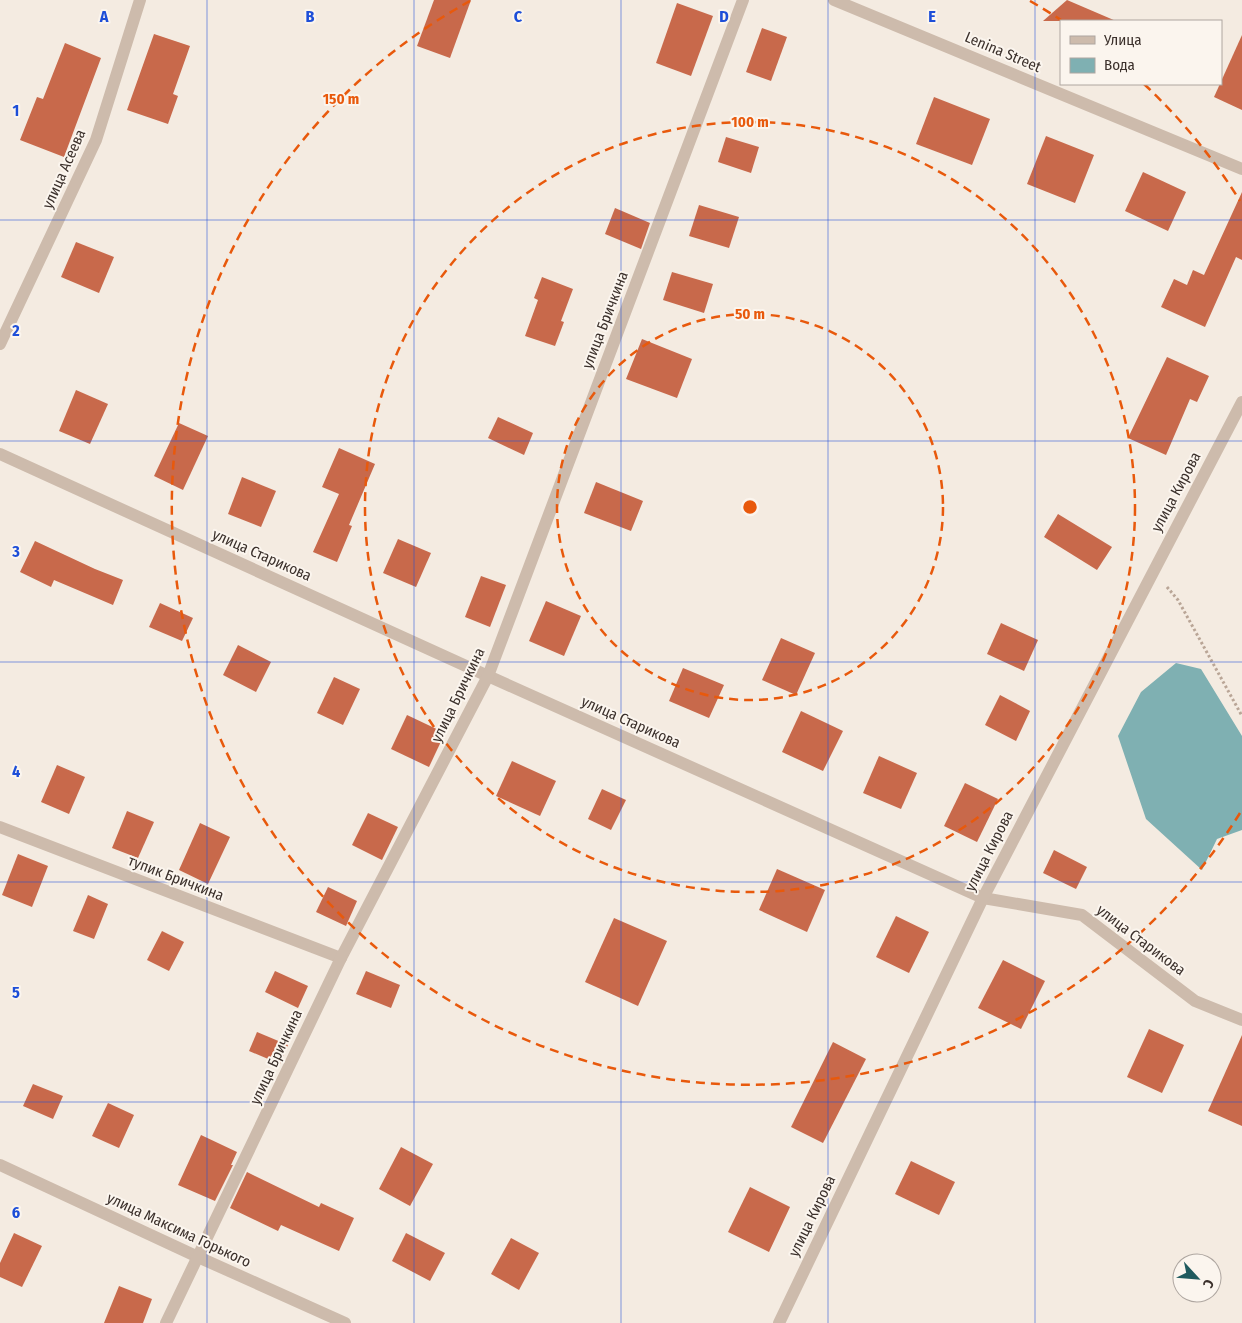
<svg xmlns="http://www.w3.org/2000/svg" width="1242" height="1323" viewBox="0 0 1242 1323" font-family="'Fira Sans Condensed',sans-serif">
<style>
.water{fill:#7fb0b2}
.building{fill:#c8694b}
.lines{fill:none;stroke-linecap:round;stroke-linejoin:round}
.path{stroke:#b9a596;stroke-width:3;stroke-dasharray:2.5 2.5;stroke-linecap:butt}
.minor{stroke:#cdbbac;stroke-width:12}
.tertiary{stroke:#cdbbac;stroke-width:12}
.grid{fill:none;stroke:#1d4ed8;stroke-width:1;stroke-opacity:0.55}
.ring{fill:none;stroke:#e8590c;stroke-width:2.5;stroke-dasharray:9 6}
.labels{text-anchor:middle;stroke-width:4;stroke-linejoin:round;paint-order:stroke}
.street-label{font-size:15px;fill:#3b302b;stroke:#fbf5ee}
.grid-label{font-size:16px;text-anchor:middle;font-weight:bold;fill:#1d4ed8;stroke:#fbf5ee;stroke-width:4;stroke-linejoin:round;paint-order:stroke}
.centre{fill:#e8590c;stroke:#fbf5ee;stroke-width:2.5}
.ring-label{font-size:15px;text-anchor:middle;font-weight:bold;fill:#e8590c;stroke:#fbf5ee;stroke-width:4;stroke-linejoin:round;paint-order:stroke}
</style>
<rect width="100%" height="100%" fill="#f4ebe1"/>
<!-- water -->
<path class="water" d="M 1176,663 L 1201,669 L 1242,736 L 1242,830 L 1217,839 L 1202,870 L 1146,819 L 1118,736 L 1141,692 Z"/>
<!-- building -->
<g class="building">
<path d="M 434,0 L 471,0 L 450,58 L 417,46 Z"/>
<path d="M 1067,0 L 1116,21 L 1043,21 Z"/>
<path d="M 677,3 L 713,16 L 691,76 L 656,63 Z"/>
<path d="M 762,28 L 787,37 L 771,81 L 746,72 Z"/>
<path d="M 154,34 L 190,46 L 173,94 L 178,96 L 168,124 L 127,110 Z"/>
<path d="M 1242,35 L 1242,110 L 1214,97 Z"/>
<path d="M 65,43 L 101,58 L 64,157 L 20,140 L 37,97 L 43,99 Z"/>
<path d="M 934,97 L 990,119 L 972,165 L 916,144 Z"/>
<path d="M 1046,136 L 1094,155 L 1075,203 L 1027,184 Z"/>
<path d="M 726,137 L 759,147 L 751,173 L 718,162 Z"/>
<path d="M 1143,172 L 1186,192 L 1168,231 L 1125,211 Z"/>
<path d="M 1242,192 L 1242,260 L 1236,257 L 1205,327 L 1161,307 L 1174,279 L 1187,285 L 1193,270 L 1204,275 Z"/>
<path d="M 699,205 L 739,217 L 729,248 L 689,236 Z"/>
<path d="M 615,208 L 650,223 L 641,249 L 605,234 Z"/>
<path d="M 76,242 L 114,257 L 99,293 L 61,277 Z"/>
<path d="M 672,272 L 713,284 L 704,313 L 663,300 Z"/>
<path d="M 542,277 L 573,289 L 561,321 L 564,322 L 555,346 L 525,336 L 538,300 L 534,298 Z"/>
<path d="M 642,339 L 692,359 L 677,398 L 626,379 Z"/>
<path d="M 1167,357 L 1209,376 L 1197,402 L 1190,399 L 1166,455 L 1128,438 Z"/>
<path d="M 76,390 L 108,404 L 90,444 L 59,431 Z"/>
<path d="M 498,417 L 533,433 L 524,455 L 488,438 Z"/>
<path d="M 179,423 L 208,436 L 183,490 L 154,476 Z"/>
<path d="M 339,448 L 375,464 L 349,525 L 352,526 L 337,562 L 313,552 L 339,494 L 322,487 Z"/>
<path d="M 242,477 L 276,491 L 261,527 L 228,514 Z"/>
<path d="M 596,482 L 643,501 L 631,531 L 584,513 Z"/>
<path d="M 1058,514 L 1112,547 L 1097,570 L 1044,537 Z"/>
<path d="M 398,539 L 431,553 L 416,587 L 383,573 Z"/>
<path d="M 35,541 L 95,569 L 123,580 L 113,605 L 54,580 L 51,587 L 20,572 Z"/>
<path d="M 481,576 L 506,585 L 490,627 L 465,617 Z"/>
<path d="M 546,601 L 581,616 L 564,656 L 529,641 Z"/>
<path d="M 160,603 L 193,618 L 182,641 L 149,627 Z"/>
<path d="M 1001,623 L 1038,640 L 1024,671 L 987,654 Z"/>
<path d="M 781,638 L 815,653 L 796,695 L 762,680 Z"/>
<path d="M 238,645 L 271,662 L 256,692 L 223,675 Z"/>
<path d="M 683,668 L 724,685 L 709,718 L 669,701 Z"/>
<path d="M 334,677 L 360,689 L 343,725 L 317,713 Z"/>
<path d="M 1000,695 L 1030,711 L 1016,741 L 985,725 Z"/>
<path d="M 801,711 L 843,731 L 823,771 L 782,752 Z"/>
<path d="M 407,715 L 445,733 L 429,767 L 391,749 Z"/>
<path d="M 879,756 L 917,773 L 901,809 L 863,793 Z"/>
<path d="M 512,761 L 556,781 L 540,816 L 496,796 Z"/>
<path d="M 57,765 L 85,777 L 69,814 L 41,802 Z"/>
<path d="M 965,783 L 998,799 L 977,842 L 944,826 Z"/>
<path d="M 602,789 L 626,800 L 611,830 L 588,819 Z"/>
<path d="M 127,811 L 154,822 L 138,858 L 112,848 Z"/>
<path d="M 368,813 L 398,827 L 382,860 L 352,845 Z"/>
<path d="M 200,823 L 230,837 L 208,884 L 179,870 Z"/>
<path d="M 1054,850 L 1087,867 L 1076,889 L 1043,873 Z"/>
<path d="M 18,854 L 48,866 L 32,907 L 2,895 Z"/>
<path d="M 777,869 L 825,890 L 807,932 L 759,910 Z"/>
<path d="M 328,887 L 357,901 L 346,926 L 316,912 Z"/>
<path d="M 88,895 L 108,904 L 94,939 L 73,931 Z"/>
<path d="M 896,916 L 929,932 L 909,973 L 876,957 Z"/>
<path d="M 614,918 L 667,941 L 638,1006 L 585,982 Z"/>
<path d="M 162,931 L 184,942 L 169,971 L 147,960 Z"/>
<path d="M 1003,960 L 1045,981 L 1021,1029 L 978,1008 Z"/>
<path d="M 275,971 L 308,986 L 298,1008 L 265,992 Z"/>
<path d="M 366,971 L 400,985 L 391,1008 L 356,994 Z"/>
<path d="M 1149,1029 L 1184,1045 L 1162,1093 L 1127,1077 Z"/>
<path d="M 257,1032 L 288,1045 L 280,1064 L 249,1051 Z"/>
<path d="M 1242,1035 L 1242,1126 L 1208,1111 Z"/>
<path d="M 833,1042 L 866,1059 L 823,1143 L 791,1127 Z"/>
<path d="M 33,1084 L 63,1096 L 53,1119 L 23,1106 Z"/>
<path d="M 108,1103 L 134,1115 L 119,1148 L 92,1136 Z"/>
<path d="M 201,1135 L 237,1152 L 231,1165 L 233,1165 L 215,1201 L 178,1185 Z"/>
<path d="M 401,1147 L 433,1164 L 410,1206 L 379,1189 Z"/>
<path d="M 911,1161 L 955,1182 L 939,1215 L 895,1194 Z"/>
<path d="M 247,1172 L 319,1207 L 321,1203 L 354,1218 L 339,1251 L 281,1225 L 278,1231 L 230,1208 Z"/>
<path d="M 750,1187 L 790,1207 L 769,1252 L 728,1232 Z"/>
<path d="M 14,1233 L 42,1246 L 22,1287 L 0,1277 L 0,1263 Z"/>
<path d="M 406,1233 L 445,1253 L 430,1281 L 392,1261 Z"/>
<path d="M 511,1238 L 539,1253 L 519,1290 L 491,1274 Z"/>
<path d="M 119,1286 L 152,1299 L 143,1323 L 104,1323 Z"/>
</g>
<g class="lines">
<!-- path -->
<path class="path" d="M 1167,587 L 1178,600 L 1242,716"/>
<!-- minor -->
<g class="minor">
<path d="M 0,344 L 96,140 L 140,0"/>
<path d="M 0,454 L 488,676 L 983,898 L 1082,915 L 1195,1001 L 1242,1020"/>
<path d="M 0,827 L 341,958"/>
<path d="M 0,1165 L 198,1257 L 345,1323"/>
<path d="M 166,1323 L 341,958 L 488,676 L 743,0"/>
<path d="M 779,1323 L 983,898 L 1242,402"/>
</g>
<!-- tertiary -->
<path class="tertiary" d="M 834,0 L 1242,169"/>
</g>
<!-- grid -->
<path class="grid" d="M 207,0 L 207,1323M 414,0 L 414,1323M 621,0 L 621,1323M 828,0 L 828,1323M 1035,0 L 1035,1323M 0,220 L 1242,220M 0,441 L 1242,441M 0,662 L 1242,662M 0,882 L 1242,882M 0,1102 L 1242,1102"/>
<!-- distance rings -->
<g class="ring">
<circle cx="750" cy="507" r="193"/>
<circle cx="750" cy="507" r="385"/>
<path d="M1240 813A578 578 0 1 1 470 1M1030 1A578 578 0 0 1 1061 20M1144 84A578 578 0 0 1 1240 201"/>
</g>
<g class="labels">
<!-- street labels -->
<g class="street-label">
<text transform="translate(1003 52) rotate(23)" y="5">Lenina Street</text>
<text transform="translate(64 169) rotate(-66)" y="5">улица Асеева</text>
<text transform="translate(605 320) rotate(-69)" y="5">улица Бричкина</text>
<text transform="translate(1176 492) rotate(-62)" y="5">улица Кирова</text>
<text transform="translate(262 555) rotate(24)" y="5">улица Старикова</text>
<text transform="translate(458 695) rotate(-64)" y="5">улица Бричкина</text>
<text transform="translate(631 722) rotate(24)" y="5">улица Старикова</text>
<text transform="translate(989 851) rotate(-63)" y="5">улица Кирова</text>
<text transform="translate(176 878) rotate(21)" y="5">тупик Бричкина</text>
<text transform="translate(1141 940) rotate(37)" y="5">улица Старикова</text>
<text transform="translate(276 1057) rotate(-65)" y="5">улица Бричкина</text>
<text transform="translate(812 1216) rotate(-64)" y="5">улица Кирова</text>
<text transform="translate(179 1230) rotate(25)" y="5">улица Максима Горького</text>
</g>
</g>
<g class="grid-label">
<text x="104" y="22">A</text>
<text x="310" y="22">B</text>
<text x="518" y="22">C</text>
<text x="724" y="22">D</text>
<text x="932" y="22">E</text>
<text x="16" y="116">1</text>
<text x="16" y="336">2</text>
<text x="16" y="557">3</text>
<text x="16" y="777">4</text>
<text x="16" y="998">5</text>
<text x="16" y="1218">6</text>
</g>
<circle cx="750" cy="507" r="8" class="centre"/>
<g class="ring-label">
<text x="341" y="104">150 m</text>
<text x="750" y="127">100 m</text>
<text x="750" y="319">50 m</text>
</g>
<!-- legend -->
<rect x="1060" y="20" width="162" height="65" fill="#fbf5ee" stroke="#aea6a0"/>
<rect x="1070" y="36" width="25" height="8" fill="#cdbbac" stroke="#aea6a0"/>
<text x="1104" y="45" font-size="15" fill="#3b302b">Улица</text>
<rect x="1070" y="58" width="25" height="15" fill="#7fb0b2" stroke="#aea6a0"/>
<text x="1104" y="70" font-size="15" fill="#3b302b">Вода</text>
<!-- north arrow -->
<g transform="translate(1197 1278) rotate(116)"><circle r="24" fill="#fbf5ee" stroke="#aea6a0"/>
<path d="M0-4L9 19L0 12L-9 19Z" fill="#1f5a5e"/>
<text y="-8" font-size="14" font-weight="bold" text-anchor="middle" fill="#3b302b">С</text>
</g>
</svg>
